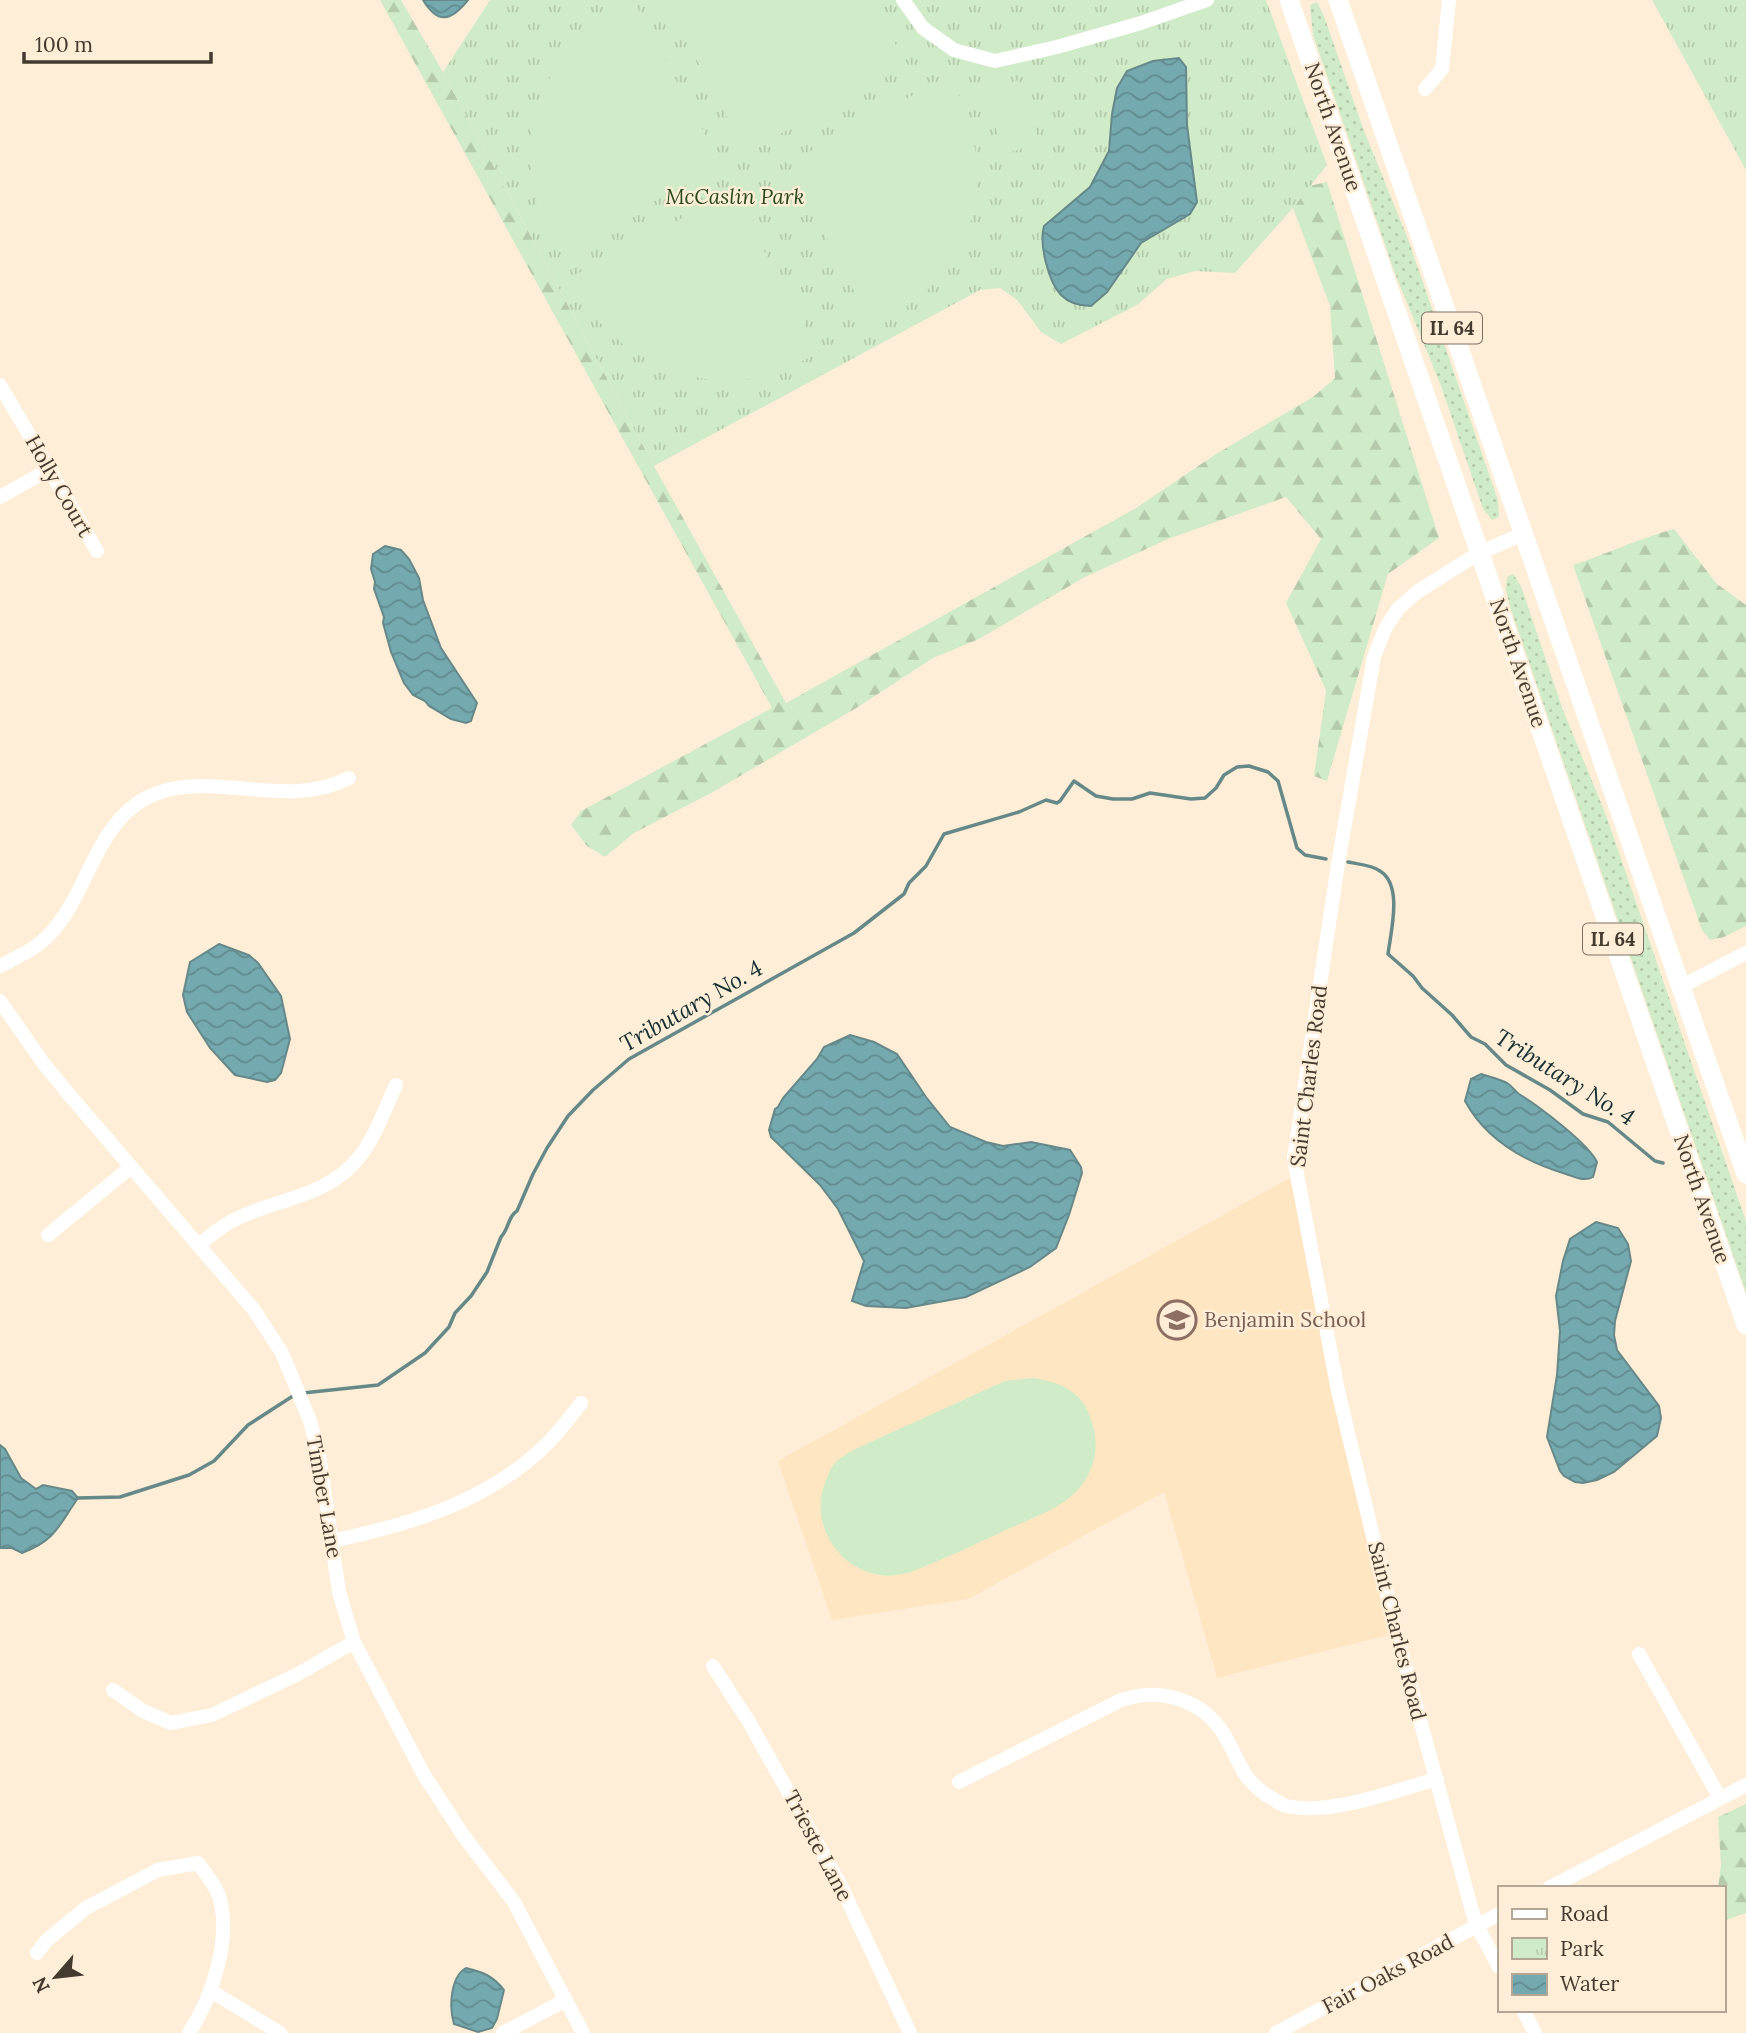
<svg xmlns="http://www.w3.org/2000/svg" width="1746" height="2033" viewBox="0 0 1746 2033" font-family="Lora,serif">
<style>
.built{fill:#ffe6c2}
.grass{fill:url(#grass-dots)}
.forest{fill:url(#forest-firs)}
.park{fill:url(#park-tufts)}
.garden{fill:#d0ebc7}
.water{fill:url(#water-waves);stroke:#658889;stroke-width:2}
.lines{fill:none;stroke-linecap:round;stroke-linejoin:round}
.stream{stroke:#658889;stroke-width:3.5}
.minor{stroke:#fff;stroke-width:14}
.major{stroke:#fff;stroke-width:19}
.labels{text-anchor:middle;stroke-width:5;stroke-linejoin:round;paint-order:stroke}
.shield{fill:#ffeed7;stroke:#7b7162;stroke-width:2}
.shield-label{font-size:19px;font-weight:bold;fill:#433b30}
.street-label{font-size:21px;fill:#433b30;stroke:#ffeed7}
.park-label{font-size:21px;font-style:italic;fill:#274b1b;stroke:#ffeed7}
.education-label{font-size:21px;fill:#785e54;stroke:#ffeed7;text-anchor:start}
.water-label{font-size:23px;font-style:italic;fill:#122f32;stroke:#ffeed7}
</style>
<defs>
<pattern id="grass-dots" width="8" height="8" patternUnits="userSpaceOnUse" patternTransform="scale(1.75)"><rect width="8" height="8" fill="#d0ebc7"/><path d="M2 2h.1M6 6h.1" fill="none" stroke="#b4caab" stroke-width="1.8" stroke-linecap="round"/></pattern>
<pattern id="forest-firs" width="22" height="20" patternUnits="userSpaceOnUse" patternTransform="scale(1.75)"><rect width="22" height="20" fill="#d0ebc7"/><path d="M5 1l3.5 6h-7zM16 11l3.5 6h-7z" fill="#b4caab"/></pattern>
<pattern id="park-tufts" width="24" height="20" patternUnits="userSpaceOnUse" patternTransform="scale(1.75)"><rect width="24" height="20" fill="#d0ebc7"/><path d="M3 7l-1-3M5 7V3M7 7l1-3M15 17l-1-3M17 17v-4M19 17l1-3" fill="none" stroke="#b4caab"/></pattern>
<pattern id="water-waves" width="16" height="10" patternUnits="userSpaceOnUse" patternTransform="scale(1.75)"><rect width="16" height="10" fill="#74a9af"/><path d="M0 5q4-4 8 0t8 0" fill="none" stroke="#618b8f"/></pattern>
</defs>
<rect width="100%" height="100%" fill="#ffeed7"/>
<!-- built -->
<path class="built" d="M 1290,1178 L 1389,1635 L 1217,1678 L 1164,1492 L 968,1599 L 832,1620 L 778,1461 Z"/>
<!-- grass -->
<g class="grass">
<path d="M 1317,2 L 1324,16 L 1363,128 L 1408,239 L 1498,500 L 1499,517 L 1492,520 L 1483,509 L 1441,386 L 1394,271 L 1313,35 L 1310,5 Z"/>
<path d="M 1513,574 L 1521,586 L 1563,710 L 1606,815 L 1746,1221 L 1746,1293 L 1511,610 L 1506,590 L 1507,577 Z"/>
</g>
<!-- forest -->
<g class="forest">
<path d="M 380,0 L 401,0 L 443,72 L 654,466 L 786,703 L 1136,508 L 1216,454 L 1313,397 L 1335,378 L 1330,306 L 1293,208 L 1309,186 L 1327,182 L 1439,538 L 1388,574 L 1327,781 L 1314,776 L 1326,690 L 1286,603 L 1321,539 L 1286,497 L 1168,539 L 1085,577 L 979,639 L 933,658 L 858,707 L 713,792 L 634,833 L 605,857 L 587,846 L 571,825 L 581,811 L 772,708 Z"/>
<path d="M 1674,529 L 1717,584 L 1746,605 L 1746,926 L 1724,937 L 1710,940 L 1702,930 L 1573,565 C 1607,554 1639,538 1674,529 Z"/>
<path d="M 1746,1804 L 1746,1913 L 1723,1921 L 1723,1888 L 1718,1888 L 1721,1865 L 1718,1817 Z"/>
</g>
<!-- park -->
<g class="park">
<path d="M 490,0 L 1266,0 L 1327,165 L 1293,208 L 1235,273 L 1195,271 L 1167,279 L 1137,305 L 1061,344 L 1041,332 L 1017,300 L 1000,288 L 980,290 L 654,466 L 443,72 Z"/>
<path d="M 1652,0 L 1746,0 L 1746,170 Z"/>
</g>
<!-- garden -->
<g class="garden">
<path d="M 665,0 L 856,0 C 879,19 894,40 908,65 L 763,143 L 750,146 L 740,142 Z"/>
<path d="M 634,1 L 709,142 L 719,157 L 717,169 L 556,252 C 513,174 524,85 592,25 C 603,15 621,9 634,1 Z"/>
<path d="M 950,75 L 970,121 L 978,166 L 973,217 L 950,261 L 925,293 L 897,313 L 872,325 L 795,178 L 794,163 L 810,151 Z"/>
<path d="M 1019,80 L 1039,144 L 1004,154 L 984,91 Z"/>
<path d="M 724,199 L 737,201 L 819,352 L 780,373 L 739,381 L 703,379 L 664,367 L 629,350 L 593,316 L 571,277 L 707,205 Z"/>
<path d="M 1032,1378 C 1061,1382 1083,1391 1092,1422 C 1100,1447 1095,1471 1077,1491 C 1059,1510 1029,1519 1006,1530 C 974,1545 941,1561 908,1573 C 895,1576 884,1577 871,1573 C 834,1563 810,1519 825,1483 C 827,1477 830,1469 834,1464 C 842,1455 855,1449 866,1444 L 1005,1381 Z"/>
</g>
<!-- water -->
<g class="water">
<path d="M 423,0 L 468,0 C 451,21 438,25 423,0 Z"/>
<path d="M 1179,58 L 1186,67 L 1187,125 L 1197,202 L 1190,214 L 1141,243 L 1107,292 L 1091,306 C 1080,306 1069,303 1061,295 C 1048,281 1039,244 1044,226 L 1090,187 L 1109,151 L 1112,114 L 1117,88 L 1127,71 L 1153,61 Z"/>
<path d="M 385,546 L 401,550 L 409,559 L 419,578 L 423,600 L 441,648 L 477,703 L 471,721 L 466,723 L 451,719 L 429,706 L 425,701 L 413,695 L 404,683 L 391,652 L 383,623 L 384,617 L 374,589 L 375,582 L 371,569 L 373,554 Z"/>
<path d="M 219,944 L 249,955 L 258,963 L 281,996 L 290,1039 L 281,1073 L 275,1080 L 267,1082 L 235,1075 L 210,1048 L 187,1012 L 183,995 L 190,962 Z"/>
<path d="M 850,1035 L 874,1042 L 897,1054 L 926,1097 L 950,1127 L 986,1142 L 1003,1146 L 1031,1142 L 1070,1150 L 1081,1167 L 1082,1173 L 1069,1215 L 1056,1248 L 1030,1267 L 966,1297 L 906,1308 L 866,1306 L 852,1301 L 864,1261 L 838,1209 L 820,1185 L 771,1137 L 769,1130 L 775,1109 L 778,1107 L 783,1098 L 817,1059 L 824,1047 Z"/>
<path d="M 1481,1074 C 1490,1077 1499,1079 1507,1083 C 1512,1086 1515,1091 1519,1094 C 1537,1105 1588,1143 1597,1162 L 1593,1177 C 1584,1182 1575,1177 1566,1174 C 1526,1162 1486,1140 1465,1101 L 1471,1079 Z"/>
<path d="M 1596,1222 L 1618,1228 L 1628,1244 L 1631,1261 L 1615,1321 L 1614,1335 L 1617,1350 L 1659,1406 L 1661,1418 L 1657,1436 L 1614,1472 L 1597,1480 L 1583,1483 L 1575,1482 L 1564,1476 L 1560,1471 L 1547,1437 L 1557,1375 L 1560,1331 L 1556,1296 L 1563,1261 L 1570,1239 Z"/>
<path d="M 0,1445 L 5,1449 L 21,1478 L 36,1489 L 43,1485 L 72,1491 L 78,1498 C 59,1525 56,1540 22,1553 L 12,1548 L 0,1548 Z"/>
<path d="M 466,1968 C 483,1972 493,1976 504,1990 L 497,2019 L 492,2028 L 478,2032 L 454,2024 C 449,2008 450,1977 466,1968 Z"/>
</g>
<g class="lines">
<!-- stream -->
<g class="stream">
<path d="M 1348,862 C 1357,864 1372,865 1380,871 C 1403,885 1391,931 1388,954 L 1413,976 L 1422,988 L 1452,1015 L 1471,1037 L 1485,1044 L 1506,1065 L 1550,1090 L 1583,1114 L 1608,1122 L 1655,1161 L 1663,1163"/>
<path d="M 303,1393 L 378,1385 L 425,1353 L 449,1327 L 455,1313 L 471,1296 L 487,1272 L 501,1237 C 509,1229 508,1216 517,1211 L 533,1174 L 547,1148 L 568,1116 L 593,1090 L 629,1059 L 854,933 L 904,894 L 909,883 L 926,866 L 944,834 L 1019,812 L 1046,800 L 1057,803 L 1060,801 L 1074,781 L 1096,796 L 1113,799 L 1132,799 L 1150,793 L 1191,799 L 1205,798 L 1216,788 L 1224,775 L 1237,767 L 1249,766 L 1268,772 L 1278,781 L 1297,848 L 1305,855 L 1326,859"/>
<path d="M 78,1498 L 120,1497 L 189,1475 L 214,1461 L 248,1425 L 296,1394"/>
</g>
<!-- minor -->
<g class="minor">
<path d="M 903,0 L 923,28 L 954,50 L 995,61 L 1057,47 L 1141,23 L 1207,0"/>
<path d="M 1425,89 L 1442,69 L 1449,0"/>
<path d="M 0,385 L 97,551"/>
<path d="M 0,497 L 50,469"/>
<path d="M 0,966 C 17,957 36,949 49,935 C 88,895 94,826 146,798 C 206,766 283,812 349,778"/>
<path d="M 1682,986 L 1746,953"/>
<path d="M 0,1001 L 44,1064 L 72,1098 L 254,1310 L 282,1353 L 310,1421 L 319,1455 L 339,1592 L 354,1642 L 424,1775 L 463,1835 L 514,1902 L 583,2033"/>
<path d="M 48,1235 L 131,1167"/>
<path d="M 198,1245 C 211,1236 223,1224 238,1218 C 280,1198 330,1196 360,1156 C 376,1136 385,1108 396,1085"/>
<path d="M 332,1541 C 412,1524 491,1501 550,1441 C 561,1429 571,1416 581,1403"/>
<path d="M 1639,1654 L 1720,1798"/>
<path d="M 713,1666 L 749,1722 L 840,1884 L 910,2033"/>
<path d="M 113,1690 L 143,1711 L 171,1723 L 212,1715 L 298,1674 L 354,1642"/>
<path d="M 959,1782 L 1119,1701 C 1159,1686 1203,1699 1225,1736 C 1240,1761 1241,1779 1268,1796 C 1274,1799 1280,1804 1286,1806 C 1331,1816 1392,1791 1437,1779"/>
<path d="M 1549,1888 L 1746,1785"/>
<path d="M 37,1953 L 46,1941 L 86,1908 L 158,1870 L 198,1863 C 205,1873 215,1884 219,1896 C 232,1939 212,1997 189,2033"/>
<path d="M 1499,1967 L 1477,1926 L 1471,1907 L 1395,1628 L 1338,1391 L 1294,1158 L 1338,864 L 1374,657 L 1385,629 L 1398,609 L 1417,592 L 1479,553 L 1523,534"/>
<path d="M 211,1991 L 280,2033"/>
<path d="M 1523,2010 L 1535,2033"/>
<path d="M 503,2033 L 566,2000"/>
<path d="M 1276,2033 L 1499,1914"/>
</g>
<!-- major -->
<g class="major">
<path d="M 1289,0 L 1746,1325"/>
<path d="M 1338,0 L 1746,1174"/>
</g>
</g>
<!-- icons -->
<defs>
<g id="school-ring" transform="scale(2.0125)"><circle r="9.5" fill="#ffeed7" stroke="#8d6e63" stroke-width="1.5"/><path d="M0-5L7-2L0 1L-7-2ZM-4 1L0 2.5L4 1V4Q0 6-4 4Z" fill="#8d6e63"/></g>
</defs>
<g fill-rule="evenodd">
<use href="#school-ring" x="1177" y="1320"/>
</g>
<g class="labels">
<!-- shield labels -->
<g class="shield">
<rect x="1422" y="312.5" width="60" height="31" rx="5"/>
<rect x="1583" y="923.5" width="60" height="31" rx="5"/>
</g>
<g class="shield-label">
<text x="1452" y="335">IL 64</text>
<text x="1613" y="946">IL 64</text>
</g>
<!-- street labels -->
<g class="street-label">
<text transform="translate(1333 127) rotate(71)" y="7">North Avenue</text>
<text transform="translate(59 486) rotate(60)" y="7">Holly Court</text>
<text transform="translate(1518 663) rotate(71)" y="7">North Avenue</text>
<text transform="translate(1309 1076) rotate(-83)" y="7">Saint Charles Road</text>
<text transform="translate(1702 1199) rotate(71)" y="7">North Avenue</text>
<text transform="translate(324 1497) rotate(80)" y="7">Timber Lane</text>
<text transform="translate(1397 1631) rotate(76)" y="7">Saint Charles Road</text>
<text transform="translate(818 1846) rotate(62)" y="7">Trieste Lane</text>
<text transform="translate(1388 1974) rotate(-28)" y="7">Fair Oaks Road</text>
</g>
<!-- park labels -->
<g class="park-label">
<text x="735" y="204">McCaslin Park</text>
</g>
<!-- education labels -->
<g class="education-label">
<text x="1204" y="1327">Benjamin School</text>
</g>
<!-- water labels -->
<g class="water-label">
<text transform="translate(691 1006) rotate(-30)" y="8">Tributary No. 4</text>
<text transform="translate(1565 1077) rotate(32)" y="8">Tributary No. 4</text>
</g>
</g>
<!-- legend -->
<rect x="1498" y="1886" width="228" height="126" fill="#ffeed7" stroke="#b4a694" stroke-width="2"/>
<rect x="1512" y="1909" width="35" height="10" fill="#ffffff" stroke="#b4a694" stroke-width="2"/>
<text x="1560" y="1921" font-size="21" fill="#433b30">Road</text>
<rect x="1512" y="1938" width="35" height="21" fill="url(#park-tufts)" stroke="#b4a694" stroke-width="2"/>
<text x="1560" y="1956" font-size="21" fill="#433b30">Park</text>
<rect x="1512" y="1974" width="35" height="21" fill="url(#water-waves)" stroke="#b4a694" stroke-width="2"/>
<text x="1560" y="1991" font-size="21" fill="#433b30">Water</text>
<!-- north arrow -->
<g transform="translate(56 1977) rotate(242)" stroke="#ffeed7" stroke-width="5" paint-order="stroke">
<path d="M0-5L12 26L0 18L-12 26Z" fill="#433b30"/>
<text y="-10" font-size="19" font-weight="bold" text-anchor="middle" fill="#433b30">N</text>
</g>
<!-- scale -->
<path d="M24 52v10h187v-10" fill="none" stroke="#433b30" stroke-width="3.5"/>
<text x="35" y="52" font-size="21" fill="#433b30" stroke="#ffeed7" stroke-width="5" paint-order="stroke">100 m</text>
</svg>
